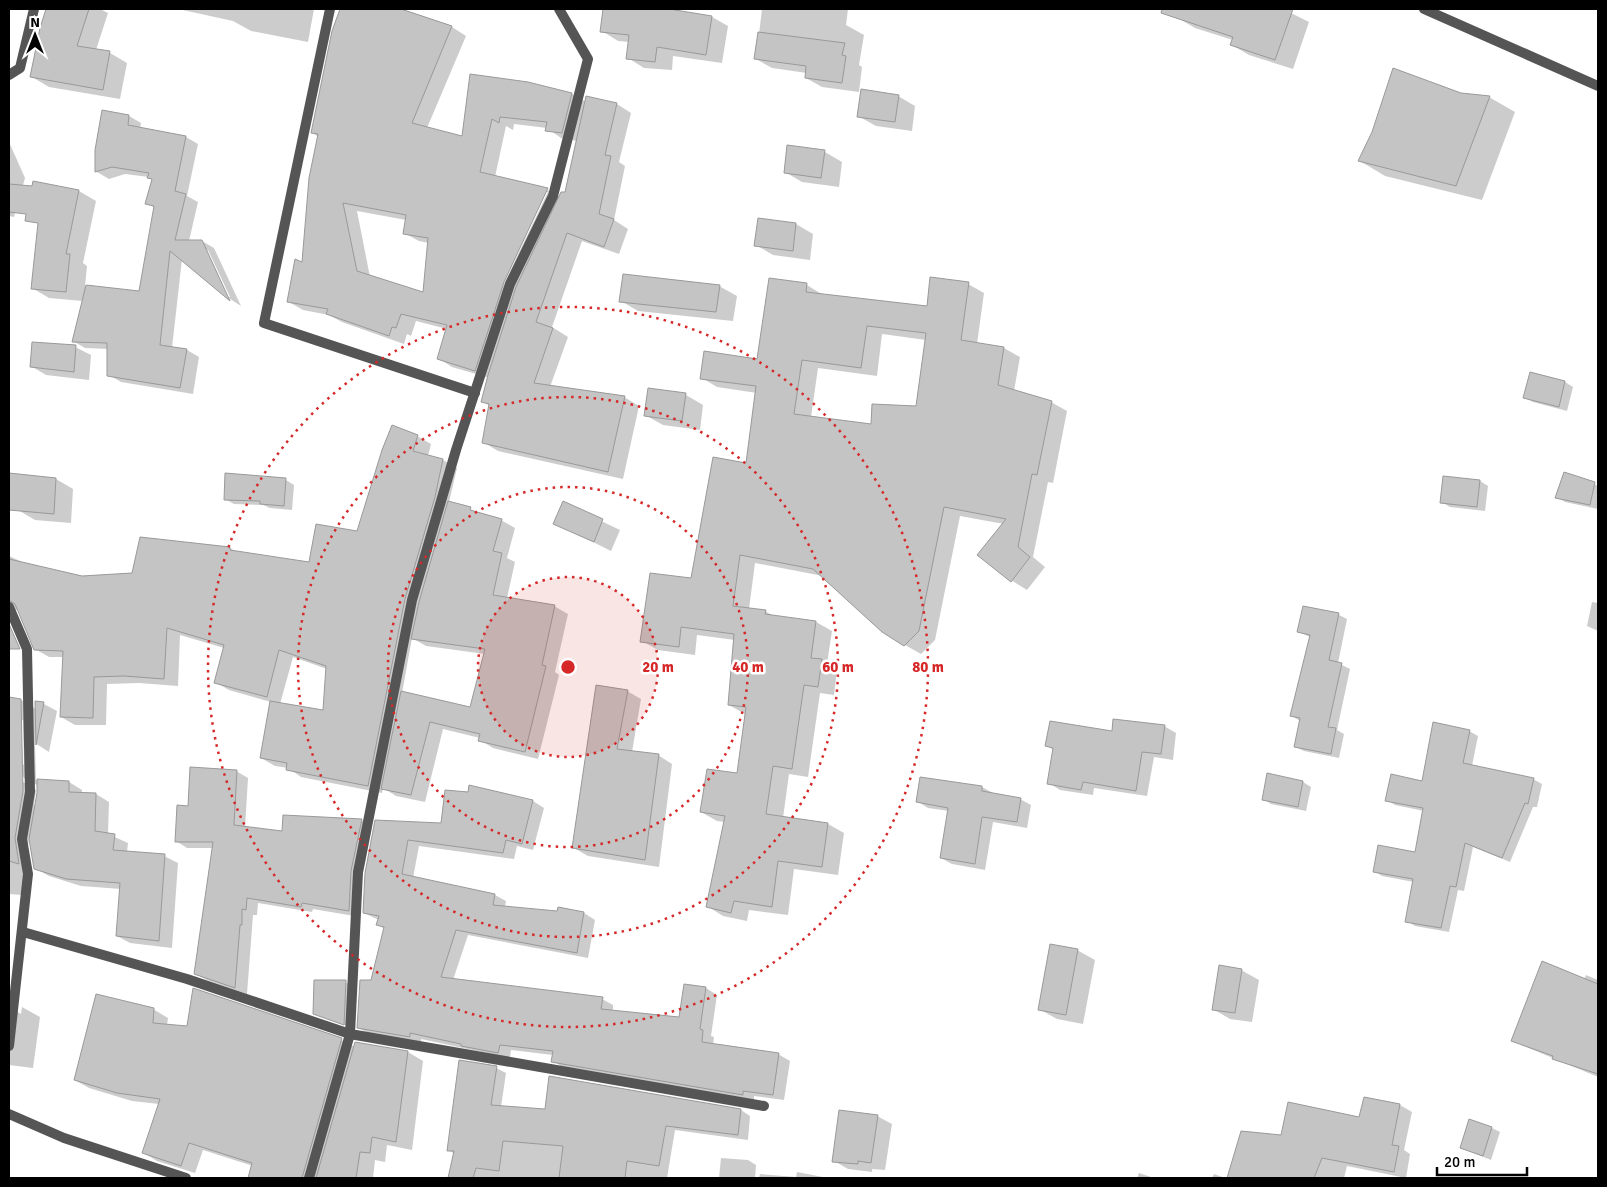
<svg xmlns="http://www.w3.org/2000/svg" width="1607" height="1187" viewBox="0 0 1607 1187" font-family="Signika,sans-serif">
<style>
.shadow{fill:#0003;fill-rule:evenodd}
.building{fill:#c4c4c4;stroke:#999;fill-rule:evenodd}
.lines{fill:none;stroke-linecap:round;stroke-linejoin:round}
.minor{stroke:#555;stroke-width:10}
.tertiary{stroke:#555;stroke-width:10}
.ring{fill:none;stroke:#d62828;stroke-width:2.5;stroke-dasharray:2.5 5}
.centre{fill:#d62828;stroke:#fff;stroke-width:2.5}
.ring-label{font-size:15px;text-anchor:middle;font-weight:bold;fill:#d62828;stroke:#fff;stroke-width:5;stroke-linejoin:round;paint-order:stroke}
</style>
<rect width="100%" height="100%" fill="#fff"/>
<!-- shadow -->
<g class="shadow">
<path d="M 47,9 L 100,9 L 108,13 L 96,50 L 110,53 L 127,63 L 120,99 L 49,87 L 32,77 L 41,28 Z"/>
<path d="M 178,9 L 314,9 L 308,42 L 251,31 L 233,21 Z"/>
<path d="M 341,9 L 397,9 L 452,27 L 466,36 L 427,128 L 463,137 L 527,83 L 572,94 L 586,102 L 587,97 L 617,104 L 631,113 L 619,162 L 625,166 L 614,220 L 628,229 L 619,254 L 582,241 L 552,327 L 568,337 L 550,387 L 624,397 L 639,406 L 623,479 L 498,451 L 483,442 L 490,406 L 483,401 L 490,378 L 452,367 L 438,358 L 447,329 L 416,321 L 411,336 L 407,334 L 404,344 L 342,322 L 329,315 L 303,310 L 289,302 L 303,264 L 319,137 L 312,133 L 334,32 ZM 514,124 L 547,128 L 561,138 L 577,141 L 566,194 L 560,197 L 547,190 L 495,177 L 506,126 L 513,130 ZM 545,192 L 548,192 L 502,288 L 500,287 ZM 357,211 L 406,220 L 404,233 L 419,241 L 429,243 L 424,294 L 370,277 Z"/>
<path d="M 604,9 L 661,9 L 712,17 L 728,26 L 722,63 L 673,56 L 672,70 L 644,68 L 628,58 L 629,42 L 618,41 L 602,31 Z"/>
<path d="M 762,9 L 848,9 L 846,25 L 864,35 L 859,65 L 862,67 L 859,92 L 822,87 L 806,78 L 807,73 L 772,68 L 756,59 Z"/>
<path d="M 1181,9 L 1283,9 L 1309,22 L 1293,69 L 1249,55 L 1232,45 L 1233,40 L 1195,28 L 1178,18 Z"/>
<path d="M 1461,94 L 1489,97 L 1515,112 L 1482,200 L 1385,176 L 1360,161 Z"/>
<path d="M 898,96 L 915,106 L 912,131 L 876,126 L 858,116 Z"/>
<path d="M 129,116 L 141,123 L 140,129 L 186,137 L 198,144 L 187,196 L 198,202 L 189,241 L 202,241 L 214,248 L 241,306 L 227,297 L 230,297 L 208,250 L 182,259 L 172,348 L 187,350 L 199,357 L 193,394 L 121,382 L 109,375 L 108,349 L 85,348 L 73,341 L 83,301 L 49,298 L 32,288 L 79,191 L 96,201 L 83,263 L 87,266 L 85,286 L 140,293 L 155,208 L 147,203 L 153,180 L 149,177 L 125,174 L 109,179 L 97,172 L 96,150 Z"/>
<path d="M 9,142 L 25,178 L 14,217 L 9,216 Z"/>
<path d="M 825,152 L 842,162 L 839,187 L 802,182 L 785,172 Z"/>
<path d="M 759,220 L 796,224 L 813,234 L 810,260 L 773,255 L 756,245 Z"/>
<path d="M 771,280 L 807,285 L 823,295 L 928,307 L 968,284 L 984,293 L 977,344 L 1004,348 L 1020,357 L 1014,391 L 1051,402 L 1067,411 L 1053,483 L 1048,482 L 1033,557 L 1045,567 L 1027,590 L 1011,580 L 1004,524 L 960,516 L 935,640 L 921,654 L 905,645 L 823,576 L 755,563 L 749,609 L 765,611 L 775,617 L 816,622 L 832,631 L 827,664 L 837,670 L 834,695 L 820,693 L 808,777 L 789,774 L 783,818 L 828,824 L 844,833 L 838,875 L 794,869 L 788,915 L 749,910 L 747,921 L 723,916 L 707,906 L 725,822 L 717,821 L 701,812 L 738,774 L 745,714 L 729,705 L 735,640 L 697,635 L 695,655 L 658,650 L 642,641 L 692,580 L 747,464 L 757,393 L 717,387 L 702,378 L 758,360 ZM 882,334 L 926,340 L 917,408 L 872,425 L 811,417 L 818,368 L 877,376 Z"/>
<path d="M 719,286 L 737,296 L 733,321 L 638,311 L 621,301 Z"/>
<path d="M 75,347 L 91,355 L 89,380 L 46,375 L 31,366 Z"/>
<path d="M 1531,373 L 1565,382 L 1573,387 L 1567,411 L 1533,402 L 1524,397 Z"/>
<path d="M 686,395 L 703,405 L 700,430 L 663,425 L 645,415 Z"/>
<path d="M 417,436 L 431,444 L 428,456 L 443,460 L 457,468 L 449,502 L 501,520 L 515,528 L 507,558 L 515,562 L 507,598 L 554,606 L 568,614 L 555,672 L 559,675 L 538,759 L 493,748 L 480,740 L 480,738 L 443,729 L 425,802 L 396,796 L 383,788 L 382,793 L 301,777 L 288,768 L 275,766 L 261,758 L 271,702 L 229,690 L 215,682 L 224,648 L 180,635 L 178,686 L 139,683 L 107,684 L 106,725 L 75,725 L 61,717 L 64,657 L 49,657 L 35,649 L 19,611 L 9,607 L 9,556 L 29,565 L 82,578 L 133,574 L 230,548 L 238,553 L 310,564 L 358,533 ZM 412,638 L 426,646 L 485,654 L 471,709 L 402,693 ZM 293,657 L 327,669 L 324,711 L 280,704 Z"/>
<path d="M 1445,477 L 1480,481 L 1488,486 L 1485,511 L 1450,507 L 1442,502 Z"/>
<path d="M 56,479 L 73,489 L 71,523 L 35,520 L 18,510 Z"/>
<path d="M 286,480 L 294,485 L 292,510 L 270,508 L 263,505 L 234,504 L 225,499 Z"/>
<path d="M 1594,484 L 1598,486 L 1598,509 L 1565,502 L 1557,497 Z"/>
<path d="M 564,503 L 620,530 L 611,551 L 555,523 Z"/>
<path d="M 1592,602 L 1598,603 L 1598,631 L 1587,626 Z"/>
<path d="M 1339,615 L 1347,619 L 1338,663 L 1350,669 L 1337,730 L 1344,734 L 1339,758 L 1304,751 L 1296,747 L 1300,721 L 1292,716 L 1310,637 L 1299,632 Z"/>
<path d="M 627,691 L 641,699 L 632,752 L 658,755 L 672,764 L 659,867 L 588,856 L 574,848 Z"/>
<path d="M 9,699 L 21,700 L 36,709 L 44,704 L 57,711 L 49,752 L 35,743 L 36,780 L 69,782 L 82,790 L 82,794 L 96,794 L 109,802 L 108,834 L 128,843 L 127,852 L 164,856 L 178,863 L 172,948 L 130,943 L 117,936 L 121,889 L 81,886 L 49,876 L 35,868 L 29,837 L 23,895 L 9,894 L 9,781 L 23,782 L 36,790 L 34,805 L 36,805 L 38,793 L 37,785 L 24,778 L 9,752 ZM 20,720 L 23,720 L 24,765 L 21,762 Z"/>
<path d="M 1164,726 L 1176,733 L 1173,760 L 1154,757 L 1147,796 L 1094,788 L 1093,795 L 1060,790 L 1049,783 L 1054,750 L 1047,746 L 1113,733 Z"/>
<path d="M 1469,731 L 1478,736 L 1472,766 L 1533,779 L 1542,784 L 1537,807 L 1533,807 L 1510,862 L 1473,847 L 1464,891 L 1458,890 L 1449,932 L 1415,926 L 1407,921 L 1414,882 L 1382,876 L 1374,871 L 1416,854 L 1424,811 L 1395,805 L 1387,800 L 1423,782 Z"/>
<path d="M 236,771 L 248,778 L 245,828 L 283,832 L 361,820 L 372,827 L 362,878 L 360,917 L 313,909 L 312,912 L 258,903 L 257,915 L 253,915 L 247,994 L 207,980 L 196,974 L 213,848 L 187,848 L 176,841 L 190,807 Z"/>
<path d="M 1268,775 L 1303,782 L 1311,787 L 1306,811 L 1271,804 L 1263,799 Z"/>
<path d="M 921,779 L 982,787 L 993,793 L 1020,799 L 1031,805 L 1027,828 L 993,822 L 985,870 L 952,864 L 941,858 L 949,811 L 928,808 L 917,801 Z"/>
<path d="M 470,786 L 533,801 L 544,808 L 533,850 L 517,846 L 514,859 L 419,846 L 413,878 L 495,895 L 506,901 L 505,907 L 558,912 L 559,908 L 584,913 L 595,920 L 588,958 L 468,935 L 453,980 L 602,999 L 613,1005 L 613,1012 L 680,1019 L 706,988 L 717,995 L 711,1036 L 714,1037 L 713,1045 L 778,1054 L 790,1061 L 784,1100 L 754,1096 L 754,1101 L 564,1068 L 553,1061 L 553,1055 L 511,1050 L 510,1058 L 421,1039 L 421,1043 L 370,1034 L 358,1028 L 385,929 L 378,925 L 379,920 L 364,913 L 376,821 L 442,824 L 469,793 Z"/>
<path d="M 1077,950 L 1095,960 L 1083,1024 L 1057,1019 L 1039,1009 Z"/>
<path d="M 1241,970 L 1259,980 L 1252,1022 L 1230,1019 L 1213,1009 Z"/>
<path d="M 1586,975 L 1598,980 L 1598,1004 L 1577,995 Z"/>
<path d="M 345,982 L 354,986 L 352,1028 L 315,1014 Z"/>
<path d="M 9,1007 L 21,1014 L 22,1007 L 40,1017 L 33,1068 L 9,1065 Z"/>
<path d="M 153,1009 L 168,1018 L 167,1025 L 341,1040 L 355,1047 L 408,1052 L 423,1061 L 412,1150 L 387,1145 L 385,1162 L 375,1160 L 373,1178 L 249,1178 L 253,1166 L 203,1150 L 195,1173 L 157,1161 L 144,1153 L 159,1104 L 132,1101 L 89,1088 L 75,1080 Z"/>
<path d="M 1520,1018 L 1598,1050 L 1598,1077 L 1512,1041 Z"/>
<path d="M 496,1068 L 506,1073 L 501,1107 L 546,1111 L 741,1110 L 750,1116 L 748,1140 L 675,1130 L 667,1178 L 449,1178 L 455,1154 L 448,1150 Z"/>
<path d="M 1400,1105 L 1412,1112 L 1404,1150 L 1410,1154 L 1406,1178 L 1347,1166 L 1344,1178 L 1228,1178 L 1242,1132 L 1282,1136 L 1360,1118 Z"/>
<path d="M 877,1116 L 892,1124 L 885,1170 L 872,1169 L 872,1172 L 848,1169 L 834,1161 Z"/>
<path d="M 1492,1128 L 1500,1132 L 1491,1160 L 1461,1148 Z"/>
<path d="M 721,1158 L 748,1160 L 756,1165 L 755,1178 L 719,1178 Z"/>
<path d="M 797,1172 L 828,1178 L 759,1178 L 760,1174 L 796,1177 Z"/>
<path d="M 1139,1173 L 1154,1178 L 1137,1178 Z"/>
<path d="M 1214,1174 L 1225,1178 L 1212,1178 Z"/>
</g>
<!-- building -->
<g class="building">
<path d="M 46,9 L 89,9 L 77,46 L 110,51 L 103,90 L 30,77 L 40,28 Z"/>
<path d="M 340,9 L 401,9 L 452,26 L 412,123 L 462,136 L 470,74 L 528,82 L 572,93 L 562,133 L 545,131 L 547,122 L 500,117 L 499,123 L 492,119 L 480,172 L 548,188 L 504,282 L 475,371 L 437,359 L 447,325 L 401,314 L 396,328 L 392,327 L 389,336 L 326,314 L 328,309 L 287,302 L 295,259 L 302,262 L 309,178 L 318,134 L 311,133 L 332,31 ZM 343,203 L 406,215 L 403,234 L 428,238 L 423,292 L 357,271 Z"/>
<path d="M 603,9 L 669,9 L 712,16 L 706,55 L 657,47 L 655,62 L 626,59 L 629,35 L 600,32 Z"/>
<path d="M 1162,9 L 1293,9 L 1275,60 L 1230,45 L 1233,37 L 1161,13 Z"/>
<path d="M 758,32 L 845,43 L 842,55 L 846,56 L 842,83 L 805,78 L 806,66 L 754,59 Z"/>
<path d="M 1393,68 L 1461,93 L 1490,96 L 1456,186 L 1358,161 L 1372,132 Z"/>
<path d="M 861,89 L 899,95 L 895,122 L 857,117 Z"/>
<path d="M 586,96 L 617,103 L 605,155 L 611,156 L 599,214 L 614,219 L 604,247 L 567,233 L 536,322 L 553,328 L 534,383 L 625,396 L 608,472 L 482,443 L 489,404 L 481,402 L 488,375 L 516,287 L 561,192 L 565,192 Z"/>
<path d="M 102,110 L 129,115 L 128,125 L 186,136 L 175,191 L 186,194 L 175,240 L 202,240 L 230,301 L 170,251 L 160,345 L 187,349 L 180,388 L 107,376 L 107,343 L 72,342 L 86,285 L 139,291 L 154,206 L 145,204 L 152,179 L 147,178 L 149,173 L 112,167 L 95,172 L 95,150 Z"/>
<path d="M 787,145 L 825,150 L 821,178 L 784,173 Z"/>
<path d="M 33,181 L 79,190 L 66,254 L 70,254 L 66,292 L 31,289 L 38,223 L 25,221 L 26,214 L 9,212 L 9,184 L 32,186 Z"/>
<path d="M 758,218 L 796,223 L 793,251 L 754,246 Z"/>
<path d="M 623,274 L 720,285 L 716,312 L 619,302 Z"/>
<path d="M 930,277 L 969,282 L 961,340 L 1004,347 L 998,385 L 1052,401 L 1037,475 L 1032,474 L 1018,547 L 1030,557 L 1011,582 L 977,555 L 1006,519 L 944,507 L 919,631 L 904,646 L 882,632 L 813,569 L 740,555 L 733,606 L 766,610 L 765,614 L 816,621 L 811,658 L 822,659 L 818,687 L 804,685 L 792,769 L 773,766 L 766,814 L 828,823 L 822,867 L 778,861 L 772,907 L 734,901 L 731,913 L 706,907 L 725,816 L 700,812 L 707,769 L 737,773 L 746,707 L 728,705 L 734,634 L 681,627 L 679,647 L 640,642 L 650,573 L 691,578 L 713,457 L 746,463 L 756,386 L 700,379 L 704,351 L 757,359 L 769,278 L 807,283 L 806,292 L 927,306 ZM 867,326 L 926,333 L 916,406 L 872,404 L 871,424 L 794,414 L 802,360 L 861,368 Z"/>
<path d="M 32,342 L 76,345 L 74,372 L 30,367 Z"/>
<path d="M 1530,372 L 1565,381 L 1559,407 L 1523,398 Z"/>
<path d="M 648,388 L 686,393 L 682,421 L 644,416 Z"/>
<path d="M 392,425 L 418,435 L 413,451 L 443,459 L 435,497 L 405,599 L 368,786 L 286,770 L 287,763 L 260,758 L 270,701 L 323,710 L 326,666 L 279,650 L 267,697 L 214,683 L 224,645 L 167,628 L 164,679 L 124,676 L 94,677 L 93,718 L 60,717 L 63,651 L 34,650 L 15,604 L 9,600 L 9,559 L 82,576 L 132,573 L 140,537 L 230,547 L 230,550 L 309,562 L 316,524 L 357,531 L 382,450 Z"/>
<path d="M 1564,472 L 1595,482 L 1590,505 L 1555,498 Z"/>
<path d="M 9,473 L 56,478 L 54,514 L 9,510 Z"/>
<path d="M 225,473 L 286,478 L 284,506 L 260,504 L 260,501 L 224,500 Z"/>
<path d="M 1443,476 L 1480,480 L 1477,507 L 1440,503 Z"/>
<path d="M 448,501 L 471,507 L 470,510 L 502,519 L 493,551 L 502,553 L 493,595 L 555,605 L 542,665 L 546,666 L 525,752 L 478,741 L 480,734 L 430,722 L 411,795 L 381,789 L 401,691 L 470,707 L 485,649 L 411,639 L 419,602 Z"/>
<path d="M 563,501 L 603,519 L 594,542 L 553,524 Z"/>
<path d="M 1303,606 L 1339,613 L 1329,660 L 1342,663 L 1328,727 L 1336,728 L 1331,754 L 1294,747 L 1300,718 L 1290,716 L 1310,635 L 1297,632 Z"/>
<path d="M 9,624 L 20,649 L 9,649 Z"/>
<path d="M 596,685 L 628,690 L 617,749 L 659,754 L 645,860 L 572,848 Z"/>
<path d="M 9,697 L 21,699 L 23,791 L 15,838 L 19,864 L 9,861 Z"/>
<path d="M 35,701 L 44,702 L 36,745 Z"/>
<path d="M 1113,719 L 1165,725 L 1161,754 L 1142,752 L 1136,791 L 1083,782 L 1081,790 L 1047,784 L 1053,748 L 1045,746 L 1050,721 L 1112,731 Z"/>
<path d="M 1433,722 L 1470,730 L 1463,763 L 1534,778 L 1528,804 L 1525,803 L 1502,858 L 1465,843 L 1456,887 L 1450,886 L 1441,928 L 1405,922 L 1413,879 L 1373,872 L 1378,845 L 1415,852 L 1423,808 L 1385,801 L 1391,774 L 1422,781 Z"/>
<path d="M 190,767 L 237,770 L 234,825 L 282,831 L 283,815 L 362,819 L 351,871 L 349,911 L 302,903 L 301,907 L 247,898 L 246,910 L 242,909 L 242,925 L 240,925 L 235,988 L 194,974 L 213,842 L 175,842 L 177,805 L 188,806 Z"/>
<path d="M 1267,773 L 1303,781 L 1298,807 L 1262,800 Z"/>
<path d="M 920,777 L 982,786 L 982,791 L 1021,798 L 1017,822 L 982,817 L 975,864 L 940,858 L 948,808 L 916,802 Z"/>
<path d="M 37,779 L 69,781 L 69,792 L 96,793 L 95,831 L 115,834 L 113,850 L 165,854 L 159,941 L 116,936 L 120,883 L 66,879 L 34,869 L 29,839 L 37,793 Z"/>
<path d="M 469,785 L 533,800 L 522,844 L 506,840 L 503,853 L 408,840 L 402,874 L 495,894 L 493,905 L 557,911 L 558,907 L 584,912 L 577,953 L 456,930 L 441,977 L 603,997 L 601,1009 L 679,1017 L 684,984 L 706,987 L 700,1029 L 703,1030 L 702,1042 L 779,1053 L 773,1095 L 743,1091 L 743,1095 L 551,1062 L 553,1051 L 500,1045 L 498,1053 L 461,1046 L 461,1044 L 410,1033 L 410,1037 L 357,1028 L 360,980 L 371,980 L 384,927 L 376,925 L 379,916 L 363,913 L 365,873 L 375,820 L 441,823 L 445,790 L 468,792 Z"/>
<path d="M 1050,944 L 1078,949 L 1066,1015 L 1038,1010 Z"/>
<path d="M 1542,961 L 1598,984 L 1598,1074 L 1552,1059 L 1553,1056 L 1511,1041 Z"/>
<path d="M 1219,965 L 1242,969 L 1235,1013 L 1212,1010 Z"/>
<path d="M 314,980 L 346,980 L 344,1025 L 313,1014 Z"/>
<path d="M 193,988 L 342,1038 L 302,1178 L 248,1178 L 252,1163 L 189,1143 L 181,1166 L 142,1153 L 160,1099 L 117,1093 L 74,1080 L 96,994 L 154,1008 L 153,1023 L 187,1026 Z"/>
<path d="M 355,1042 L 408,1051 L 396,1142 L 372,1137 L 370,1153 L 360,1152 L 356,1178 L 316,1178 Z"/>
<path d="M 459,1060 L 497,1066 L 491,1105 L 545,1109 L 549,1076 L 741,1109 L 738,1135 L 666,1126 L 659,1166 L 627,1161 L 625,1178 L 559,1178 L 563,1146 L 503,1141 L 499,1171 L 476,1168 L 473,1178 L 448,1178 L 454,1151 L 447,1151 Z"/>
<path d="M 1364,1097 L 1400,1104 L 1392,1145 L 1399,1146 L 1394,1172 L 1322,1158 L 1314,1178 L 1227,1178 L 1241,1131 L 1281,1135 L 1288,1102 L 1359,1117 Z"/>
<path d="M 839,1110 L 878,1115 L 871,1163 L 858,1161 L 858,1164 L 832,1162 Z"/>
<path d="M 1469,1119 L 1492,1127 L 1483,1156 L 1460,1148 Z"/>
</g>
<g class="lines">
<!-- minor -->
<g class="minor">
<path d="M 330,9 L 264,323 L 475,393"/>
<path d="M 559,9 L 588,59 L 553,196 L 510,284 L 456,450 L 412,600 L 358,872 L 350,1034 L 764,1106"/>
<path d="M 9,75 L 20,68 L 34,9"/>
<path d="M 9,607 L 27,649 L 30,792 L 22,839 L 28,874 L 9,1046"/>
<path d="M 23,932 L 187,979 L 350,1034 L 309,1178"/>
<path d="M 9,1114 L 64,1138 L 186,1178"/>
</g>
<!-- tertiary -->
<path class="tertiary" d="M 1424,9 L 1598,86"/>
</g>
<!-- distance rings -->
<circle cx="568" cy="667" r="90" fill="#d62828" fill-opacity=".12"/>
<g class="ring">
<circle cx="568" cy="667" r="90"/>
<circle cx="568" cy="667" r="180"/>
<circle cx="568" cy="667" r="270"/>
<circle cx="568" cy="667" r="360"/>
</g>
<circle cx="568" cy="667" r="8" class="centre"/>
<g class="ring-label">
<text x="658" y="672">20 m</text>
<text x="748" y="672">40 m</text>
<text x="838" y="672">60 m</text>
<text x="928" y="672">80 m</text>
</g>
<!-- border -->
<rect width="1607" height="1187" fill="none" stroke="#000000" stroke-width="20"/>
<!-- north arrow -->
<g transform="translate(35 35)" stroke="#ffffff" stroke-width="4" paint-order="stroke">
<path d="M0-4L9 19L0 12L-9 19Z" fill="#000000"/>
<text y="-8" font-size="14" font-weight="bold" text-anchor="middle" fill="#000000">N</text>
</g>
<!-- scale -->
<path d="M1437 1167v8h90v-8" fill="none" stroke="#000000" stroke-width="2.5"/>
<text x="1444" y="1167" font-size="15" fill="#000000" stroke="#ffffff" stroke-width="4" paint-order="stroke">20 m</text>
</svg>
